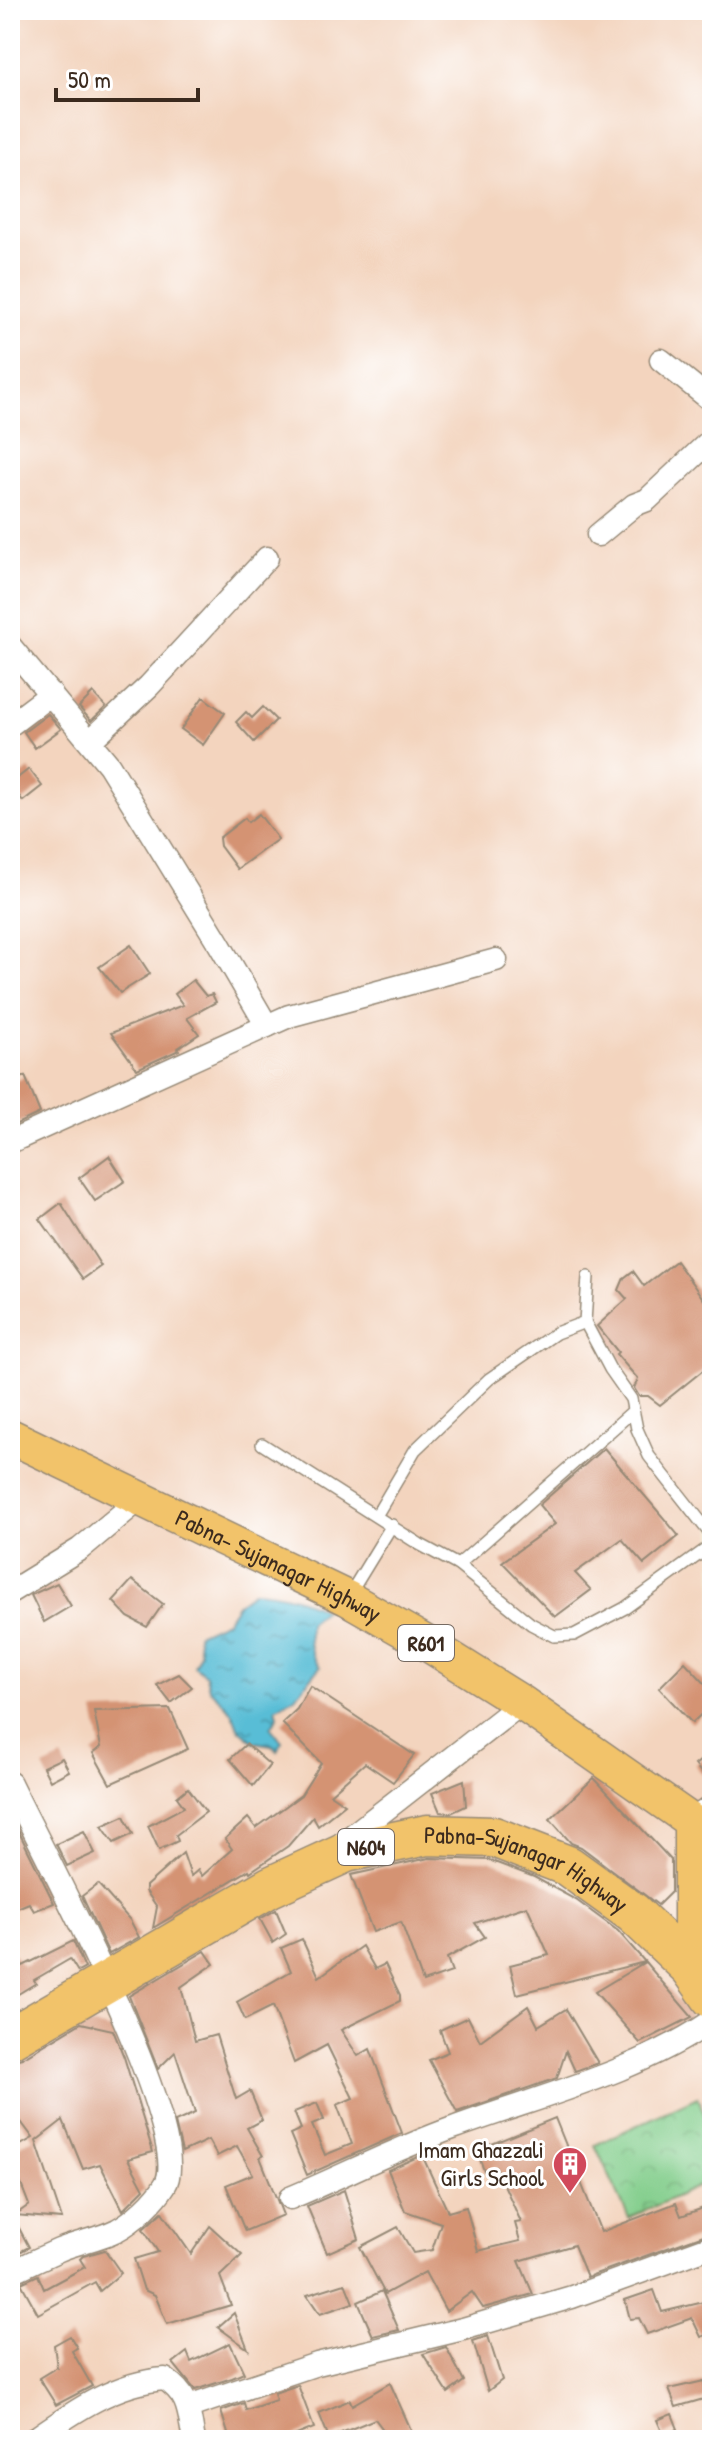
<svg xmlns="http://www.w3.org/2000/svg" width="722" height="2450" viewBox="0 0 722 2450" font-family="'Patrick Hand',sans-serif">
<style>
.built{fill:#f3d4be}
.park{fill:url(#park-crowns);stroke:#5f7c55;stroke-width:2}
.water{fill:url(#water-ripples);stroke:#4a747a;stroke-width:2}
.building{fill:#d49373}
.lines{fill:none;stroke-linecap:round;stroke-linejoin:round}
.lane-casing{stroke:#968976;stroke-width:14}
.street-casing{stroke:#968976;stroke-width:25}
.primary-casing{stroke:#968976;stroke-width:37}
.highway-casing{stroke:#968976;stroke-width:43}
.lane{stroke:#fff;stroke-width:11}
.street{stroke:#fff;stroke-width:22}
.primary{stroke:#f2c36a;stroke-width:34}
.highway{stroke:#f2c36a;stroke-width:40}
.labels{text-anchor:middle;stroke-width:6;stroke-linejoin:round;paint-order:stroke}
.shield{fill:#fff;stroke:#766a62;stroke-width:2}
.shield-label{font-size:22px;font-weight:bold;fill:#3b2a1e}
.street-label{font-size:24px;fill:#3b2a1e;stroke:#fff}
.poi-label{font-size:24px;fill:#3b2a1e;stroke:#fff;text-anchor:end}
</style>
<defs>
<pattern id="park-crowns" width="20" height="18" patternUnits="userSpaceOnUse" patternTransform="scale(2)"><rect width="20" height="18" fill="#83ce8c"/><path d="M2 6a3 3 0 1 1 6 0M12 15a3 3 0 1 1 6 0" fill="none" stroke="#72b178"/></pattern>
<pattern id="water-ripples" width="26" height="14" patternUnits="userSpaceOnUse" patternTransform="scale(2)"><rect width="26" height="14" fill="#58bdd6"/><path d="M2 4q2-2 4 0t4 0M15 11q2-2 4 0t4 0" fill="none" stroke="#4a9aad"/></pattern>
</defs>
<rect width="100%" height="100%" fill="#fff"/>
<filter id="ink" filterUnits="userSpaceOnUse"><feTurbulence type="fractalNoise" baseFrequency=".0125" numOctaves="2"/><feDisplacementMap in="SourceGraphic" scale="16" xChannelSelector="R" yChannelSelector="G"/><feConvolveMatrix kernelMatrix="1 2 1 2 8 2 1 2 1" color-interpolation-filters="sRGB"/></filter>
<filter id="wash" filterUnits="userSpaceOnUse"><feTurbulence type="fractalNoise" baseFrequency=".006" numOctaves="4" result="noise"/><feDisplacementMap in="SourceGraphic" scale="32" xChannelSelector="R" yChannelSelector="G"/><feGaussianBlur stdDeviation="1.8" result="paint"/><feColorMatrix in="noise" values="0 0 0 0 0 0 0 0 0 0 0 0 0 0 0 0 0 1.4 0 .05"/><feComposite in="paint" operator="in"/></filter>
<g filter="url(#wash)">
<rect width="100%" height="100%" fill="#f0e8ce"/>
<!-- built -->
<rect class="built" x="10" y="10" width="702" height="2430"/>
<!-- park -->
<path class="park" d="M 697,2097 L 712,2130 L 712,2180 L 629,2218 L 595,2145 Z"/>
<!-- water -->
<path class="water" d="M 254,1591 C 277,1592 303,1599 324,1610 L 309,1623 C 308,1640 308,1653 320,1667 L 295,1697 L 276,1708 L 278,1716 L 271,1728 L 282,1742 L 278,1751 L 272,1745 L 254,1742 L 238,1728 L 232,1712 L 209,1688 L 206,1675 L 194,1666 L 200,1653 L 197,1634 L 226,1621 L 238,1603 Z"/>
<g id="blocks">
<!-- building -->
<g class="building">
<path d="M 93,693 L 106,707 L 91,721 L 79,707 Z"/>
<path d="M 203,697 L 225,713 L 203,745 L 181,729 Z"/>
<path d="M 263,707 L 276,720 L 254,742 L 236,722 L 246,712 L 252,718 Z"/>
<path d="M 48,714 L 61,729 L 35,748 L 24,732 Z"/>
<path d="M 29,769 L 42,786 L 23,801 L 10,784 Z"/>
<path d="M 259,814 L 278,839 L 237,869 L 220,846 L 219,838 L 245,818 L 248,822 Z"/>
<path d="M 131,945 L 150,974 L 120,993 L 99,967 Z"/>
<path d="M 193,980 L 206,996 L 212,994 L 216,1002 L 187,1018 L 199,1034 L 178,1048 L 179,1050 L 137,1069 L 111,1033 L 183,1005 L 175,994 Z"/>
<path d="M 25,1076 L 40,1113 L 10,1127 L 10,1084 Z"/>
<path d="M 109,1156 L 125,1181 L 95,1201 L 79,1178 Z"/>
<path d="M 61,1203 L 101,1266 L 83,1279 L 40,1219 Z"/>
<path d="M 676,1261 L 712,1311 L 712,1363 L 660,1405 L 648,1396 L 639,1396 L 634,1388 L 638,1379 L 616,1354 L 618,1352 L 597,1326 L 627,1299 L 619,1290 L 624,1278 L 633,1271 L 644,1286 Z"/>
<path d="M 604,1448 L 679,1536 L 644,1564 L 622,1539 L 575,1573 L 591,1590 L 555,1617 L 502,1562 L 555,1524 L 539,1505 Z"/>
<path d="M 132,1580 L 163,1604 L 147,1627 L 128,1617 L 113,1601 Z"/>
<path d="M 57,1583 L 71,1606 L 44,1622 L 31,1595 Z"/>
<path d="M 685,1662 L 712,1691 L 712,1704 L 692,1723 L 659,1688 Z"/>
<path d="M 179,1674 L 192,1687 L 171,1703 L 157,1685 Z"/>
<path d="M 310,1686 L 414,1755 L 393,1782 L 365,1763 L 330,1794 L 345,1804 L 318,1826 L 313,1817 L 288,1846 L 250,1872 L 249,1870 L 153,1928 L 157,1907 L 146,1891 L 146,1886 L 183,1853 L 191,1876 L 198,1870 L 202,1876 L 232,1849 L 225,1839 L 248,1818 L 256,1828 L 301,1795 L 321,1763 L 282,1723 L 297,1709 Z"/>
<path d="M 170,1709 L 188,1749 L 110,1784 L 93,1753 L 101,1747 L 94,1711 Z"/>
<path d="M 246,1744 L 270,1765 L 253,1786 L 230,1759 Z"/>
<path d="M 712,1751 L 712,1786 L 695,1765 Z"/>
<path d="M 62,1758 L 69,1771 L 50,1781 L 43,1767 Z"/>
<path d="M 594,1778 L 671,1860 L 671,1892 L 658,1905 L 581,1847 L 571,1843 L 550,1819 Z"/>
<path d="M 464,1780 L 466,1806 L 451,1813 L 440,1812 L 432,1793 Z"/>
<path d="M 188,1788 L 206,1812 L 176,1835 L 178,1841 L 159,1850 L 148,1826 L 184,1807 L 177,1797 Z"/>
<path d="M 10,1814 L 54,1903 L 34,1911 L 29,1903 L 10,1911 Z"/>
<path d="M 124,1816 L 133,1834 L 114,1843 L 102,1826 Z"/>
<path d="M 84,1831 L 95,1853 L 67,1866 L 56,1844 Z"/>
<path d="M 429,1858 L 489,1860 L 534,1877 L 576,1900 L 618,1931 L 645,1962 L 517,1994 L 510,1965 L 549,1955 L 527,1906 L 475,1923 L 485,1937 L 447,1958 L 452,1972 L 423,1982 L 401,1922 L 373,1932 L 351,1875 Z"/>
<path d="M 98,1884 L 130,1920 L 139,1937 L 109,1954 L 82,1896 Z"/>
<path d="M 276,1910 L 286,1934 L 273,1943 L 260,1919 Z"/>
<path d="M 302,1939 L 319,1977 L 362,1946 L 375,1969 L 385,1964 L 400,1995 L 400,2001 L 341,2030 L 358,2056 L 370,2049 L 402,2133 L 307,2175 L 290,2134 L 301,2129 L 294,2112 L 317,2103 L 324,2120 L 312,2125 L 325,2155 L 352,2144 L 337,2105 L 353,2098 L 327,2045 L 294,2063 L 273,2006 L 245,2020 L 237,2002 L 291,1971 L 281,1948 Z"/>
<path d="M 73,1941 L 85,1968 L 78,1972 L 70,1959 L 34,1980 L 36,1983 L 10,1999 L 10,1949 L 23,1966 Z"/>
<path d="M 205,1951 L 214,1964 L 181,1987 L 195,2041 L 216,2035 L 236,2099 L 250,2091 L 262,2120 L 247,2128 L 263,2156 L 260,2157 L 283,2215 L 245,2231 L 226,2185 L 253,2174 L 237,2146 L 217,2156 L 208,2140 L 182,2152 L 175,2122 L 195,2113 L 175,2052 L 158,2069 L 129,1996 Z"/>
<path d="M 645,1962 L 692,2017 L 640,2043 L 595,1992 Z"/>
<path d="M 528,2006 L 538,2026 L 566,2009 L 598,2063 L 575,2071 L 566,2051 L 557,2078 L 457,2112 L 429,2060 L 448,2052 L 440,2030 L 468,2017 L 480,2041 Z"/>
<path d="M 81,2023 L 113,2030 L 124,2057 L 153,2152 L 128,2159 L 144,2189 L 123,2210 L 100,2164 L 83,2169 L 63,2120 L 36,2141 L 62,2219 L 15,2215 L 29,2205 L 19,2179 L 10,2183 L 10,2151 L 33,2138 L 10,2107 L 10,2061 L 22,2058 Z"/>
<path d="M 555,2118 L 601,2232 L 676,2203 L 681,2216 L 712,2205 L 712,2232 L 587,2277 L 574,2245 L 519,2261 L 533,2294 L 483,2308 L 472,2292 L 446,2311 L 425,2272 L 385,2294 L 360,2247 L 398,2227 L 413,2253 L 432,2250 L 441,2223 L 405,2211 L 388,2170 L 422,2155 L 448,2212 L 466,2207 L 478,2251 L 520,2241 L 515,2223 L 521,2222 L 496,2167 L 484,2171 L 477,2150 Z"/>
<path d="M 344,2190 L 359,2239 L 327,2253 L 307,2206 Z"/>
<path d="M 10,2211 L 29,2247 L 10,2257 Z"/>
<path d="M 162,2212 L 191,2254 L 210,2226 L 242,2255 L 220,2276 L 231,2305 L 167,2324 L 155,2295 L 144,2290 L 134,2259 L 158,2252 L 143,2229 Z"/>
<path d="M 105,2250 L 121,2273 L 100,2291 L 95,2282 L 38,2314 L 21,2283 L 38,2275 L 44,2289 L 85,2267 L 80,2259 L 83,2256 Z"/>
<path d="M 345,2283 L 353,2303 L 320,2314 L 307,2295 Z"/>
<path d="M 654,2290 L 662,2312 L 712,2300 L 712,2333 L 701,2337 L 692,2318 L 647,2334 L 639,2318 L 630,2319 L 625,2300 Z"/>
<path d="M 382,2291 L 399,2330 L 373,2336 L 358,2302 Z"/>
<path d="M 234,2313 L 248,2349 L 218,2327 Z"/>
<path d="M 70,2336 L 77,2348 L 72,2351 L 92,2386 L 56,2405 L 39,2378 L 57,2367 L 54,2345 Z"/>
<path d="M 488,2336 L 502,2380 L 488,2391 L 473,2341 Z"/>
<path d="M 230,2343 L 244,2373 L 232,2378 L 195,2390 L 173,2363 L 187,2352 L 191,2362 Z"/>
<path d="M 446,2347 L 464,2381 L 448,2393 L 423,2354 Z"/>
<path d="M 704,2381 L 707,2398 L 676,2407 L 669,2389 Z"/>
<path d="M 390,2383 L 412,2432 L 399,2440 L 391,2440 L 375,2419 L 329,2438 L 319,2413 L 350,2400 L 352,2405 Z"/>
<path d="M 298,2385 L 314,2428 L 284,2440 L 230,2440 L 221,2411 L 244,2403 L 246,2410 L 276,2400 L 274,2393 Z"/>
<path d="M 672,2414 L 678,2429 L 664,2436 L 657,2420 Z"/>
</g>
</g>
</g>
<g filter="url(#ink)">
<use href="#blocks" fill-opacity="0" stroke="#968976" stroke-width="2"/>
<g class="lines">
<!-- lane casing -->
<g class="lane-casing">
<g id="lane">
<path d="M 585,1322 L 610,1369 L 631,1399 L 637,1429 L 649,1456 L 712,1536"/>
<path d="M 262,1444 L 419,1544 L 458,1565 L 531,1624 L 554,1636 L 574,1635 L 625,1608 L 712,1545"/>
<path d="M 376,1516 L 415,1450 L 489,1379 L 556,1333 L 585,1322 L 588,1277"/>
<path d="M 458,1565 L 633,1411"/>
<path d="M 348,1597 L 392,1525"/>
</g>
</g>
<!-- street casing -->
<g class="street-casing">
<g id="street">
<path d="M 661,360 L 712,401"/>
<path d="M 598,535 L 634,505 L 647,500 L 712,439"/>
<path d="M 10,646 L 109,765 L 218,942 L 267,1026"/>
<path d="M 10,725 L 51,694"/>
<path d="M 90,741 L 149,686 L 267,558"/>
<path d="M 10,1142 L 289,1016 L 496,960"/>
<path d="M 10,1592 L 80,1549 L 140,1499"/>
<path d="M 10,1783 C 38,1842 197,2136 165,2185 C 155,2201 134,2221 117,2230 C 99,2239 78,2242 59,2250 C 43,2257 26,2265 10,2273"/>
<path d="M 691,1821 L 712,1806"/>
<path d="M 340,1845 L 522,1703"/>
<path d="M 290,2198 C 345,2175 397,2148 453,2128 C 540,2096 634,2074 712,2021"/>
<path d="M 189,2407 L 317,2364 L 463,2329 L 572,2297 L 712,2246"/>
<path d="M 33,2440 C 73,2412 116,2382 165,2379 C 191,2397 188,2412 194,2440"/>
</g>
</g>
<!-- primary casing -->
<g class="primary-casing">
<g id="primary">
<path id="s1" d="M 10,1436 L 347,1598 L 428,1644 L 522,1703 L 691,1821 L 691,1968"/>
</g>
</g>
<!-- highway casing -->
<g class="highway-casing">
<g id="highway">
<path id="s2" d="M 10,2038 L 270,1887 L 346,1852 L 427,1835 L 494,1837 L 568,1866 L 633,1913 L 691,1968 L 712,1998"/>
</g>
</g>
<!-- lane -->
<use href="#lane" class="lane"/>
<!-- street -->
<use href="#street" class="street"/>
<!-- primary -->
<use href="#primary" class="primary"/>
<!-- highway -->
<use href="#highway" class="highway"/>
</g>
</g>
<!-- icons -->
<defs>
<g id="building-pin" transform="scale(1.8)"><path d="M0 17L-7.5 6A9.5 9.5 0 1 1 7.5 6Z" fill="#d1495b" stroke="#fff"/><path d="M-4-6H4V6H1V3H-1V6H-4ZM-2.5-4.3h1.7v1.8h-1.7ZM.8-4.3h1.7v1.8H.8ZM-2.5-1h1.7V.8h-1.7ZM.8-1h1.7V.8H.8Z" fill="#fff"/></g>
</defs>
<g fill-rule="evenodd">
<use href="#building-pin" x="570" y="2164"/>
</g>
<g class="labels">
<!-- shield labels -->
<g class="shield">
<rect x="398" y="1625" width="56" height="36" rx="6"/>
<rect x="338" y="1829" width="56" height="36" rx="6"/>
</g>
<g class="shield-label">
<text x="426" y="1651">R601</text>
<text x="366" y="1855">N604</text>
</g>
<!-- street labels -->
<g class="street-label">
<text dy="8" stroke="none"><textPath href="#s1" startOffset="298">Pabna- Sujanagar Highway</textPath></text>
<text dy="8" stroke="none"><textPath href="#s2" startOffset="574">Pabna-Sujanagar Highway</textPath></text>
</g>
<!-- poi labels -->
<g class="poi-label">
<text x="544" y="2158">Imam Ghazzali<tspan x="544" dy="28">Girls School</tspan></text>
</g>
</g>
<!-- margin -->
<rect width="722" height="2450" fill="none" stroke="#fff" stroke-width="40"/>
<!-- scale -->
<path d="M56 88v12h142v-12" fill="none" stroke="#3b2a1e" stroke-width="4"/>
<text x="68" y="88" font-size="24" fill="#3b2a1e" stroke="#ffffff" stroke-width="6" paint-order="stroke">50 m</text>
</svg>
